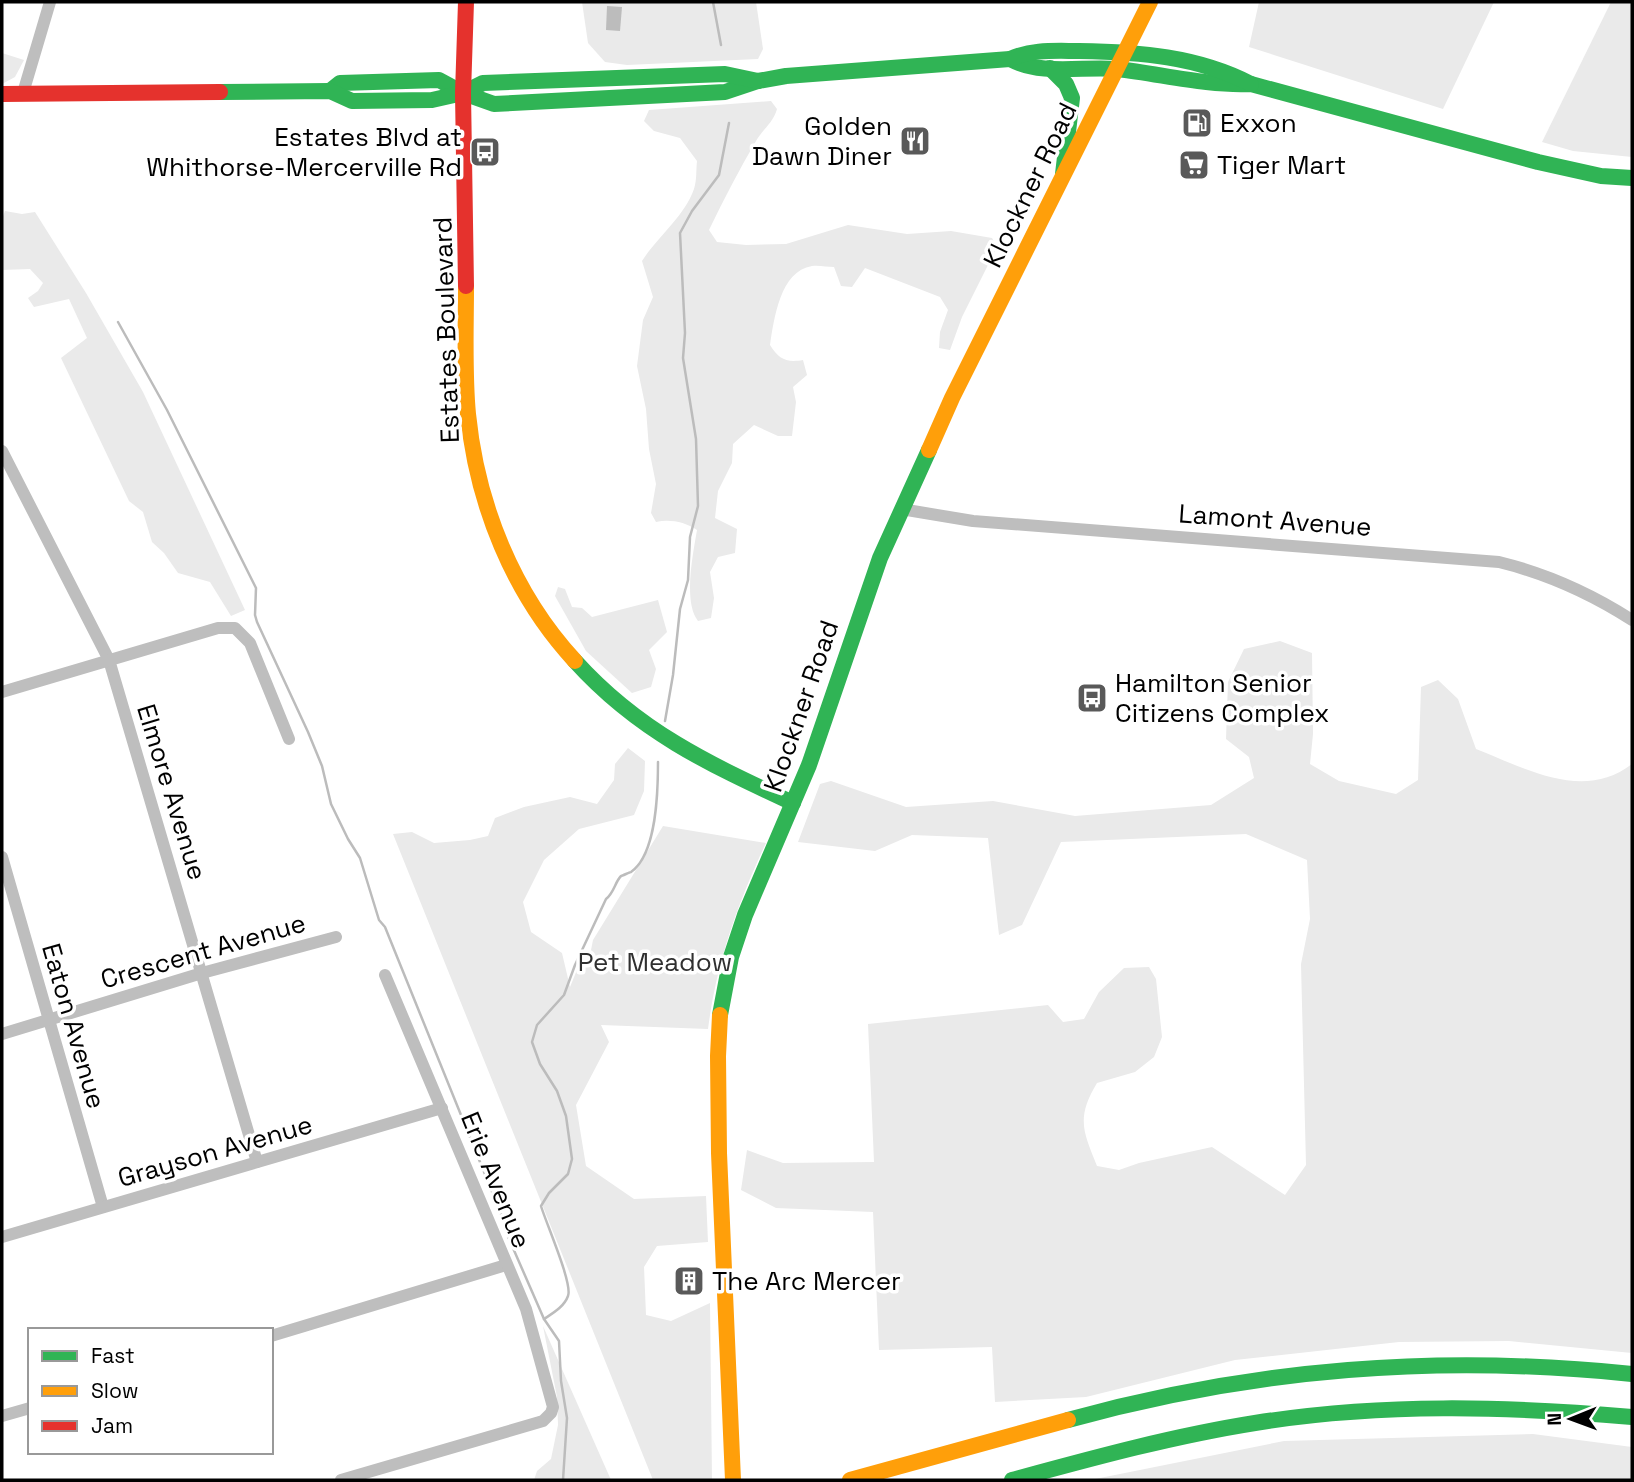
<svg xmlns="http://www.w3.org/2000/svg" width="1634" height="1482" viewBox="0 0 1634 1482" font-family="'Space Grotesk',sans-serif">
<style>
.green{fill:#eaeaea}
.water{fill:#bcbcbc}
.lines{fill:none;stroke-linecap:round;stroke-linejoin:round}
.stream{stroke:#bcbcbc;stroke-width:2.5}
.street{stroke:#bebebe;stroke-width:12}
.fast{stroke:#30b455;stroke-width:16}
.slow{stroke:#ff9f0a;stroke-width:16}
.jam{stroke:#e5322d;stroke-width:16}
.labels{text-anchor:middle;stroke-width:7;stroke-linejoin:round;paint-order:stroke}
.poi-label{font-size:26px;fill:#000;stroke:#fff;text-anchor:start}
.street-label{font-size:26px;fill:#000;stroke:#fff}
.park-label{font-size:26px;fill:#303030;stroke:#fff}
</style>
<rect width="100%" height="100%" fill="#fff"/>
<!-- green -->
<g class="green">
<path d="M 582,2 L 756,2 L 763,49 L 758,59 L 627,65 L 605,62 L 588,43 Z"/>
<path d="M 1259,2 L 1494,2 L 1443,109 L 1249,47 Z"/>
<path d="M 1611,2 L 1632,2 L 1632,157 L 1573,151 L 1542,142 Z"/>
<path d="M 2,53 L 24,60 L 15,77 L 2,84 Z"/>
<path d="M 771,101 L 777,109 C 773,123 763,129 756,141 C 739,170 724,199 709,230 L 717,242 L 746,245 L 786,244 L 848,225 L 907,234 L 951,231 L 992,238 L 997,247 L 962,317 L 950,350 L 939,348 L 940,332 L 948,310 L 940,297 L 865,268 L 852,287 L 841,286 L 834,267 C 827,267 819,265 812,266 C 780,271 774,319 770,345 C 779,359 786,363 803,360 L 807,375 L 793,387 L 796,402 L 792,436 L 778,436 L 754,425 L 733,444 L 732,463 L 718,491 L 715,518 L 737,529 L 735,553 L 718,557 L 710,572 L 714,598 L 711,618 L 698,621 C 683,602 693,554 697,530 C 685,522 670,519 656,522 L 651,513 L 656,484 L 649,449 L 646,409 L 637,366 L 643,320 L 653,297 L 642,261 C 658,236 684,217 694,189 C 697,180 696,169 697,161 L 680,138 L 654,131 L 644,121 L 649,110 Z"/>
<path d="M 5,211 L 22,214 L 35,212 L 86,293 L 143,392 L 245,610 L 231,616 L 210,582 L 178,573 L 164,553 L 152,542 L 143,512 L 129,501 L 61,358 L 87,338 L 69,299 L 34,307 L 28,298 L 38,291 L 43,283 L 30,269 L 2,270 L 2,219 Z"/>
<path d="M 558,587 L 565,589 L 572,607 L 582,608 L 592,617 L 658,600 L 667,632 L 649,650 L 656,669 L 651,687 L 632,693 L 586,651 L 555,596 Z"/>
<path d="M 1280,641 L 1312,653 L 1313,734 L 1310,764 L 1339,781 L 1396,794 L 1418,780 L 1421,687 L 1438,680 L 1458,699 L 1476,749 C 1525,768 1583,802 1632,764 L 1632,1353 L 1509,1341 L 1399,1342 L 1235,1360 L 1086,1397 L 995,1402 L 992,1347 L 879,1350 L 873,1212 L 776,1208 L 741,1190 L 747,1150 L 783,1163 L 874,1162 L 868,1024 L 1048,1005 L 1063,1022 L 1084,1019 L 1099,992 L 1124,968 L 1149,967 L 1156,979 L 1162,1037 L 1154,1057 L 1135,1072 L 1097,1083 C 1076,1118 1083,1131 1097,1166 L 1119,1170 L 1139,1163 L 1212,1147 L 1285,1195 L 1306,1165 L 1301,964 L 1310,919 L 1307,860 L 1246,834 L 1061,842 L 1022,925 L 999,935 L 988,838 L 912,835 L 875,851 L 798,842 L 820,784 L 831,781 L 906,807 L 993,801 L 1075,816 L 1211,805 L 1254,778 L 1249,757 L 1226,739 L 1228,682 L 1244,649 Z"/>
<path d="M 628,748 L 645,761 L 644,791 L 634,815 L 579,829 L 544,860 L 523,902 L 531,932 L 562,953 L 570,987 L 579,965 L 588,965 L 593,940 L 663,826 L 766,843 C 737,905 717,961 708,1029 L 601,1025 L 609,1042 L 576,1105 L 586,1166 L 634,1199 L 706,1196 L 708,1242 L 657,1246 L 644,1267 L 646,1315 L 671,1321 L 710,1303 L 712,1480 L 653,1480 L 393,834 L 412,832 L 434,843 L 470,840 L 488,836 L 495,818 L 524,807 L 570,797 L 597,804 L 614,780 L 615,764 Z"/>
<path d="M 543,1326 L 611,1480 L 534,1480 L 537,1471 L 551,1459 L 558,1425 L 557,1397 Z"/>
<path d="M 1533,1434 L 1632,1447 L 1632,1480 L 1090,1480 L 1284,1441 Z"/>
</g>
<!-- water -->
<path class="water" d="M 607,6 L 622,7 L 620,31 L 606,30 Z"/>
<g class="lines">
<!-- stream -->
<g class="stream">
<path d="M 713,2 L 721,45"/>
<path d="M 118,322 L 167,410 L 256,588 L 255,615 L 257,622 L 308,732 L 322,766 L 331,804 L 348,839 L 360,858 L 379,920 L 385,927 L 501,1214 L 506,1232 L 544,1319 L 559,1341 L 561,1381 L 567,1418 L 563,1480"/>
<path d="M 665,721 L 673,675 L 680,609 L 688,580 L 690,537 L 698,506 L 696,439 L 683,358 L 685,333 L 680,233 L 692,211 L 719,175 L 729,123"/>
<path d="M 544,1319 C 553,1313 564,1307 568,1296 C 573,1284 546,1223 541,1206 L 549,1193 L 568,1174 L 572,1159 L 566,1116 L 557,1091 L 540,1064 L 532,1042 L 537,1025 L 564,995 L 575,965 L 606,899 C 614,893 615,882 621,876 C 622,876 630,872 631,872 C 657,854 658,791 658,762"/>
</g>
<!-- street -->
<g class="street">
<path d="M 23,93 L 50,2"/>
<path d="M 2,451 L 109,660 L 257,1162"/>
<path d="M 901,509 L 973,521 L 1499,562 C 1548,574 1590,593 1632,620"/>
<path d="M 2,692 L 218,628 L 235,628 L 250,643 L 289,739"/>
<path d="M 2,857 L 103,1207"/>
<path d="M 2,1034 L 202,973 L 336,937"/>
<path d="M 2,1237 L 442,1108"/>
<path d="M 271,1336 L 506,1265"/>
<path d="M 2,1416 L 30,1408"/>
<path d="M 341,1480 L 543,1421 L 551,1413 L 553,1407 L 526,1309 L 385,975"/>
</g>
<!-- fast -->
<g class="fast">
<path d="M 1010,59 C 1042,76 1082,66 1117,69 C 1162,74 1206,86 1251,84 L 1538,162 L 1601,176 L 1632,178"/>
<path d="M 1050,68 L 1066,84 L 1072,98 L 1063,174"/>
<path d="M 330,91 L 340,83 L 439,80 L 463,93 L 494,104 L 725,92 L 758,81 L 786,76 L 1010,59 C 1032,49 1055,51 1079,51 C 1139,52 1197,56 1251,84"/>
<path d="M 220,92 L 330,91 L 352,101 L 432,100 L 463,93 L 483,83 L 725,74 L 758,81"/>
<path d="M 575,661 C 638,731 709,764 793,803"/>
<path d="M 720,1015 L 731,957 L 745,915 L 809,765 L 880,558 L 929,450"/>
<path d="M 1068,1420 C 1256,1368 1439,1354 1632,1374"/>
<path d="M 1012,1480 C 1093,1458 1173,1436 1255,1423 C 1380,1403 1506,1406 1632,1417"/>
</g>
<!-- slow -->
<g class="slow">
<path d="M 466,286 C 466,328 464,372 468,414 C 477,504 513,594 575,661"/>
<path d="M 929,450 L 952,398 L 1150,2"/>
<path d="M 720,1015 L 718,1056 L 719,1153 L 733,1480"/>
<path d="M 850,1480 L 1068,1420"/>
</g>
<!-- jam -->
<g class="jam">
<path d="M 466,2 L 463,93 L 466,286"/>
<path d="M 2,94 L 220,92"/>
</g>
</g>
<!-- icons -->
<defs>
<g id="fuel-square" transform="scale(1.575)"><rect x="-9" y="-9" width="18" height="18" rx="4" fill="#595959" stroke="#fff"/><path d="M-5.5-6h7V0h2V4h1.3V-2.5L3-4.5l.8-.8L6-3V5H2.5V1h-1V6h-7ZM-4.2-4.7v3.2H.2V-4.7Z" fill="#fff"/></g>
<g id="restaurant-square" transform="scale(1.575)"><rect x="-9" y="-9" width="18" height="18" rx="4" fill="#595959" stroke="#fff"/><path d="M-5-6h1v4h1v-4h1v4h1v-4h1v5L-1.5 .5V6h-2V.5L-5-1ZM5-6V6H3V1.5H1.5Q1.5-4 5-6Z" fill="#fff"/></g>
<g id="bus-square" transform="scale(1.575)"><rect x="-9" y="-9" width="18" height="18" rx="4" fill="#595959" stroke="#fff"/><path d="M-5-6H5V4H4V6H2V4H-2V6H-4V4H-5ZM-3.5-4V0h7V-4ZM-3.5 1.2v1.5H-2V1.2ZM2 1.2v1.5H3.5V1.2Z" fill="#fff"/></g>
<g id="supermarket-square" transform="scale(1.575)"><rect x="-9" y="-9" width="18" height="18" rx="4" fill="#595959" stroke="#fff"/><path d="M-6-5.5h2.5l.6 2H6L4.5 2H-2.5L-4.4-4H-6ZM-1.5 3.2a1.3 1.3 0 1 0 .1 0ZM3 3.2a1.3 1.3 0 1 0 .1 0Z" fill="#fff"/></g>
<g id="building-square" transform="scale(1.575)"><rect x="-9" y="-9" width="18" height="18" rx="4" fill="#595959" stroke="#fff"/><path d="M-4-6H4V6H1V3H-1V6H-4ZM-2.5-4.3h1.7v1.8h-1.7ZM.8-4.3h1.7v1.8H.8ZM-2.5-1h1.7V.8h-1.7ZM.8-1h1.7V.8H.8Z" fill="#fff"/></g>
</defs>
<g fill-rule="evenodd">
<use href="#fuel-square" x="1197" y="123"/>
<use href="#restaurant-square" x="915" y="141"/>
<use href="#bus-square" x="485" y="152"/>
<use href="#supermarket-square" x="1194" y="165"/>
<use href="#bus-square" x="1092" y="698"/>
<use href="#building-square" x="689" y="1281"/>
</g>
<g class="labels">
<!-- poi labels -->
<g class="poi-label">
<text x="1220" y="132">Exxon</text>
<text x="892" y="135" text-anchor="end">Golden<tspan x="892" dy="30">Dawn Diner</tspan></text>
<text x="462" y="146" text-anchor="end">Estates Blvd at<tspan x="462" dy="30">Whithorse-Mercerville Rd</tspan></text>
<text x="1217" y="174">Tiger Mart</text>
<text x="1115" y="692">Hamilton Senior<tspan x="1115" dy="30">Citizens Complex</tspan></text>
<text x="712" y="1290">The Arc Mercer</text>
</g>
<!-- street labels -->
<g class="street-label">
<text transform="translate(1030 185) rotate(-64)" y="9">Klockner Road</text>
<text transform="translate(446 330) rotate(-92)" y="9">Estates Boulevard</text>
<text transform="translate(1275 520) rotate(4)" y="9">Lamont Avenue</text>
<text transform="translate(801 706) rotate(-71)" y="9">Klockner Road</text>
<text transform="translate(172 792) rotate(73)" y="9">Elmore Avenue</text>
<text transform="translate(203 951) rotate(-16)" y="9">Crescent Avenue</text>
<text transform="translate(74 1026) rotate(74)" y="9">Eaton Avenue</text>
<text transform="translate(215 1151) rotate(-16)" y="9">Grayson Avenue</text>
<text transform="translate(496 1180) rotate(68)" y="9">Erie Avenue</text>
</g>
<!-- park labels -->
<g class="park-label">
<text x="655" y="971">Pet Meadow</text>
</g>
</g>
<!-- border -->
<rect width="1634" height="1482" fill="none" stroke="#000000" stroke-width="7"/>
<!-- legend -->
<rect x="28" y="1328" width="245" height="126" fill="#ffffff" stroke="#999999" stroke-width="2"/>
<rect x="42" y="1351" width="35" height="10" fill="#30b455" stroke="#999999" stroke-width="2"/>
<text x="91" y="1363" font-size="21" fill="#000000">Fast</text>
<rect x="42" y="1386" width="35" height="10" fill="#ff9f0a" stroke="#999999" stroke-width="2"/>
<text x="91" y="1398" font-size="21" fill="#000000">Slow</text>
<rect x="42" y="1421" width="35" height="10" fill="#e5322d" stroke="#999999" stroke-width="2"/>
<text x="91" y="1433" font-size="21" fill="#000000">Jam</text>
<!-- north arrow -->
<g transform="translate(1571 1419) rotate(269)" stroke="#ffffff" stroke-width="5" paint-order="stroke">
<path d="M0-5L12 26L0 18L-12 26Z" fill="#000000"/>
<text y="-10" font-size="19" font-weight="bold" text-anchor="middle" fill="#000000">N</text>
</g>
</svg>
